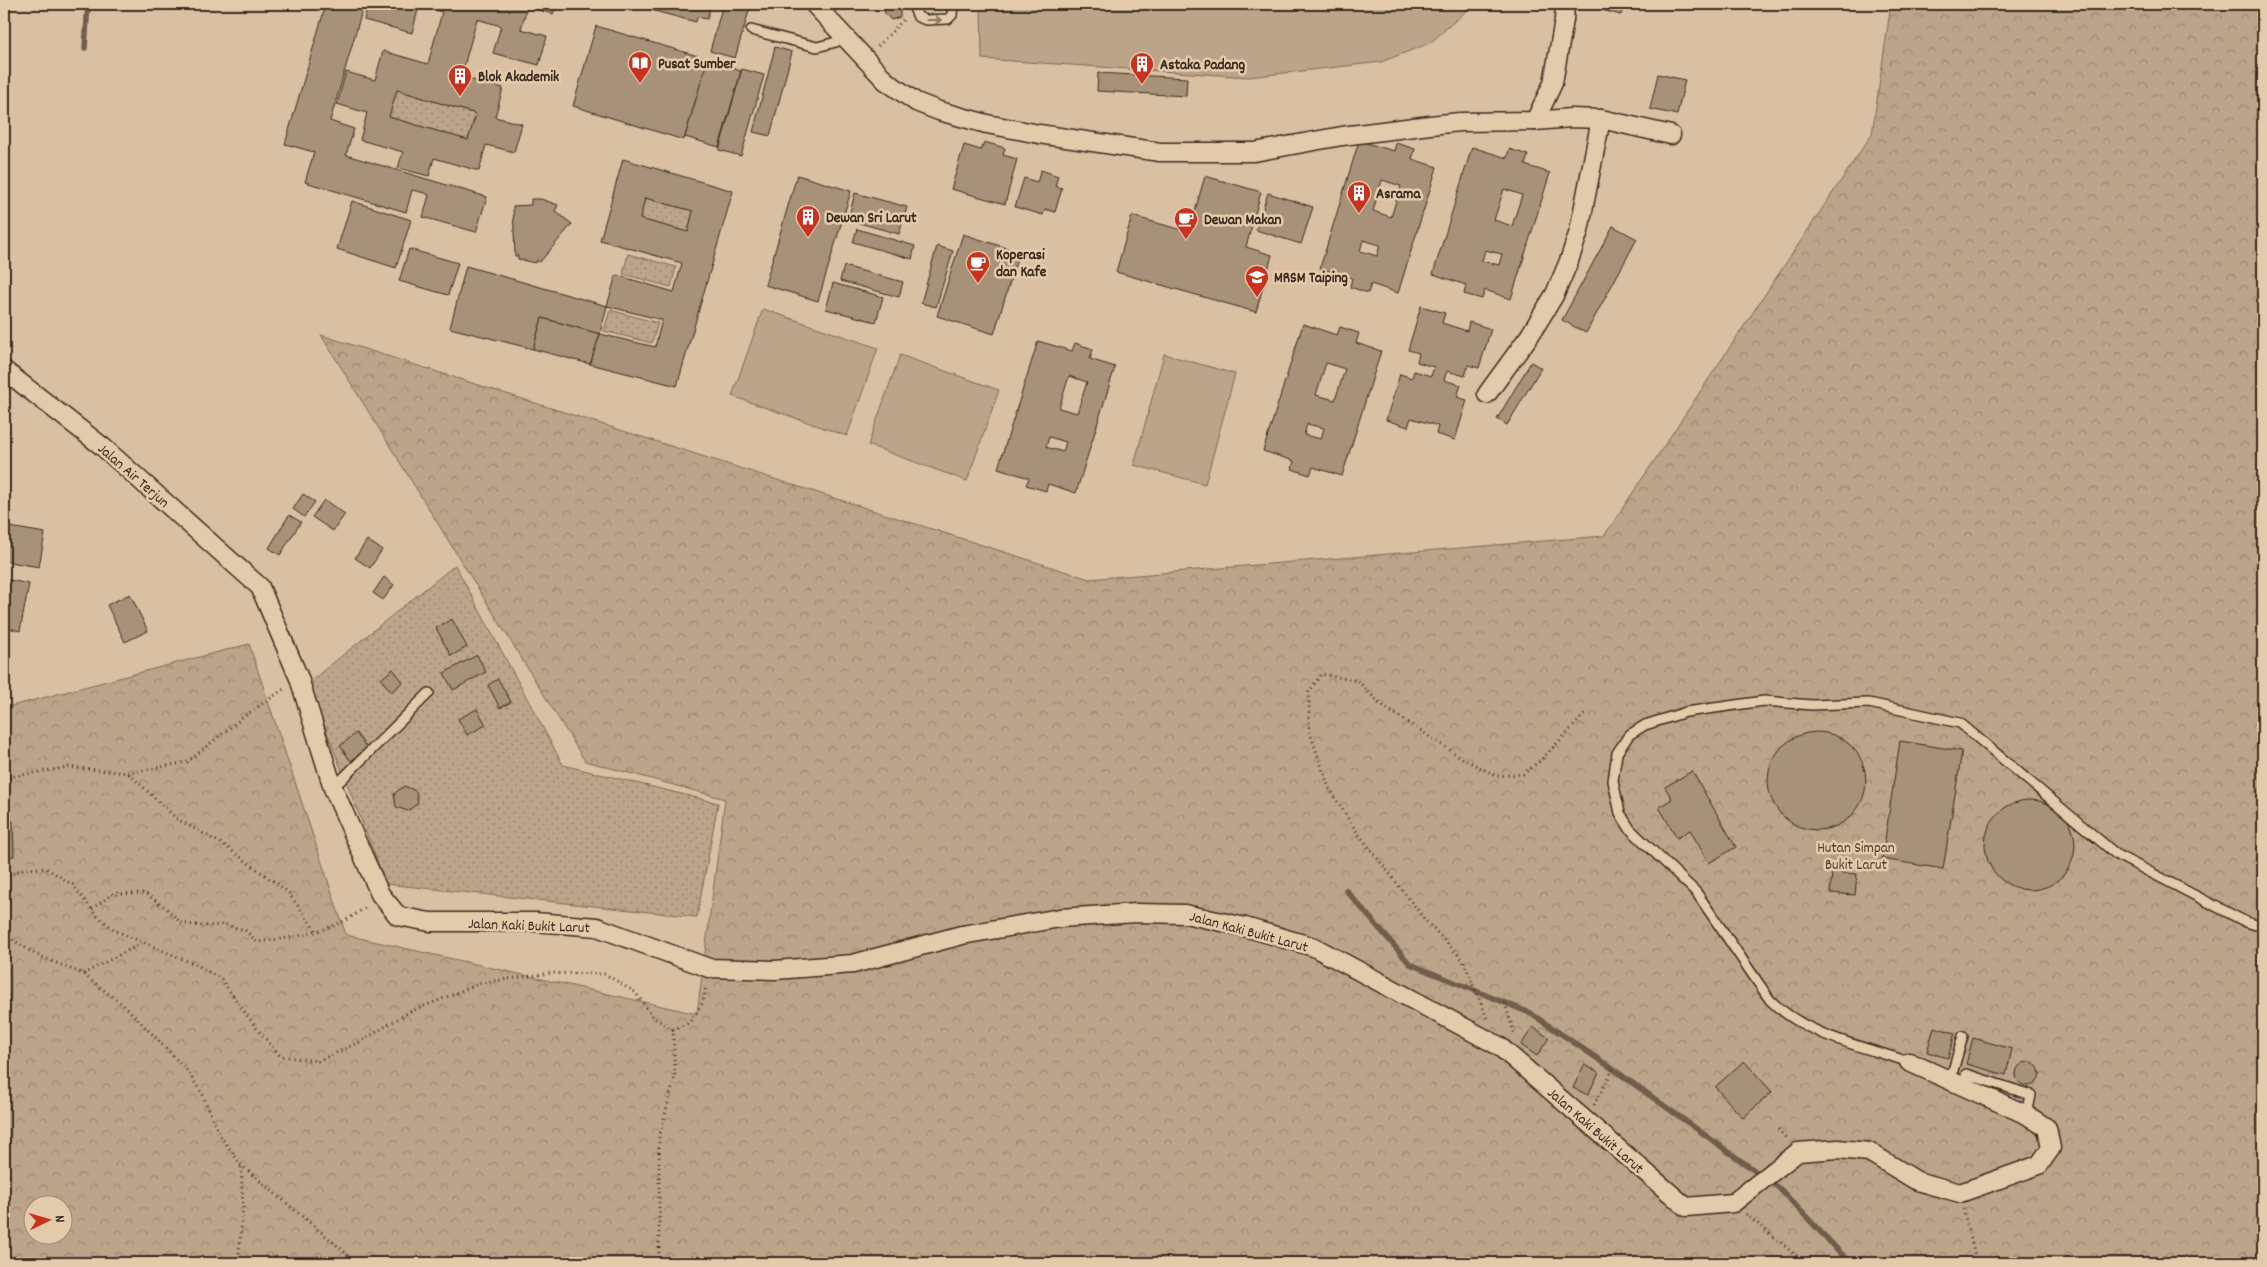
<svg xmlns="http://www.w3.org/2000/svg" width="2267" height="1267" viewBox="0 0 2267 1267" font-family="Dekko,sans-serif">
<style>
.green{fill:url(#green-dots);stroke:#7c6754}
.forest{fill:url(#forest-crowns);stroke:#7c6754;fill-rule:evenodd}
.pitch{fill:#bca48a;stroke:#7c6754}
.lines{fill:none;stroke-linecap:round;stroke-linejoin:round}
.stream{stroke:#705d4b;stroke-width:5.5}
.building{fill:#a79179;stroke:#3b2a1e;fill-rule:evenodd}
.service-casing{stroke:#3b2a1e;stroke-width:12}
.minor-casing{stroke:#3b2a1e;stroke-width:21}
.path{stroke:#3b2a1e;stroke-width:3;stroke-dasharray:1 4;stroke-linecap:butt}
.service{stroke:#e3caab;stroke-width:9}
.minor{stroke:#e3caab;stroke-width:18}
.oneway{stroke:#87725d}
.labels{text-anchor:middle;stroke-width:5;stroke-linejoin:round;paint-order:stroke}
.poi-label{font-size:15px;font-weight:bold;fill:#3b2a1e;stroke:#e3caab;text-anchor:start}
.street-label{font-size:15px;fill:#3b2a1e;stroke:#e3caab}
.park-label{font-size:15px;fill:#4e3c2e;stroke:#e3caab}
</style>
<defs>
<pattern id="green-dots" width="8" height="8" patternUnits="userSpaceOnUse" patternTransform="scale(1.25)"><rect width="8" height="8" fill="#bca48a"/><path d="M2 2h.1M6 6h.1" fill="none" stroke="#9a8670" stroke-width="1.8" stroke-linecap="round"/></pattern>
<pattern id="forest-crowns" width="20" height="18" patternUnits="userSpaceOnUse" patternTransform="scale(1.25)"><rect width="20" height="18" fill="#bca48a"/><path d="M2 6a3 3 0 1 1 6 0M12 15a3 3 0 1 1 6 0" fill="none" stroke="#9a8670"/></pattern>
</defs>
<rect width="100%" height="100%" fill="#d9c0a3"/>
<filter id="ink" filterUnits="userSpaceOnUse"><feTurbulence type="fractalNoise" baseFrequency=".02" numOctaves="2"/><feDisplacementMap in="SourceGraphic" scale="10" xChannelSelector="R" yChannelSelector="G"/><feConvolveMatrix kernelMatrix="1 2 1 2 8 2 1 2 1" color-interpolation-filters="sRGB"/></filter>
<g filter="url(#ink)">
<!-- green -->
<g class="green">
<path d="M 397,90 L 476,114 L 468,140 L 389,117 Z"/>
<path d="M 645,198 L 693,211 L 688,232 L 640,219 Z"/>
<path d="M 628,254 L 676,267 L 671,287 L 623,274 Z"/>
<path d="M 610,310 L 658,323 L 652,343 L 604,331 Z"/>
<path d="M 455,565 L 563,765 L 718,803 L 697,917 L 386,884 L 308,683 Z"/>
</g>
<!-- forest -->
<path class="forest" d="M 1891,4 L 2263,4 L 2263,1263 L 4,1263 L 4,708 L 249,644 L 346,935 L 697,1014 L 725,799 L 585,761 L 321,335 L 1089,579 L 1604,536 L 1872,134 ZM 32,1204 L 62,1204 L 62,1234 L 32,1234 Z"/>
<!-- pitch -->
<g class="pitch">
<path d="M 981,4 L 1474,4 L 1430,43 L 1381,62 L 1249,77 L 982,59 Z"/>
<path d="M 763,309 L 878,348 L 847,436 L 732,396 Z"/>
<path d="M 1164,354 L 1235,374 L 1205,484 L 1134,465 Z"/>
<path d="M 900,355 L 999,390 L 967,481 L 868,445 Z"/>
</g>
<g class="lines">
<!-- stream -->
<g class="stream">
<path d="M 85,48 L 88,4"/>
<path d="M 1346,890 L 1410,964 L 1530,1013 L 1613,1069 L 1779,1188 L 1850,1263"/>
</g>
</g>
<!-- building -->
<g class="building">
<path d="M 326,4 L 364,4 L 330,121 L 354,129 L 346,155 L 487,197 L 476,232 L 423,217 L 429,195 L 425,193 L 412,190 L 406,212 L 305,182 L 314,152 L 285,144 Z"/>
<path d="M 368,4 L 556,4 L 553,14 L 527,7 L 521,29 L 547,36 L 539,65 L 493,53 L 501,26 L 477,19 L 461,77 L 503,88 L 495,117 L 522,124 L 514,152 L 486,145 L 479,171 L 434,158 L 429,176 L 398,168 L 403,152 L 360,140 L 367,113 L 337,104 L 346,72 L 375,80 L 383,51 L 428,64 L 442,12 L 419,6 L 412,33 L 364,20 ZM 397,90 L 476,114 L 468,140 L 389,117 Z"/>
<path d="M 628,4 L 711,4 L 707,19 L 697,17 L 696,22 Z"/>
<path d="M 723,4 L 751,4 L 735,58 L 710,51 Z"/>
<path d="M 890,4 L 900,6 L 900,17 L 891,20 L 884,12 Z"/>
<path d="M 1579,4 L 1624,4 L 1621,15 Z"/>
<path d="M 596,26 L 708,59 L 684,140 L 573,106 Z"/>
<path d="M 775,47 L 792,52 L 770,136 L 753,132 Z"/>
<path d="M 707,61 L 741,71 L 719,147 L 685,137 Z"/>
<path d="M 742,69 L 764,75 L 741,156 L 719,150 Z"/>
<path d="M 1098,73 L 1187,78 L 1186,96 L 1097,91 Z"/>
<path d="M 1658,74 L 1685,80 L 1677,115 L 1650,109 Z"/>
<path d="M 1359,141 L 1394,151 L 1396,143 L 1415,149 L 1412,159 L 1437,167 L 1398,293 L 1371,284 L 1368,293 L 1350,287 L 1352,278 L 1320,268 ZM 1382,180 L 1401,186 L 1391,217 L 1373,211 ZM 1363,240 L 1380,245 L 1377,256 L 1360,251 Z"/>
<path d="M 984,142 L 1005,148 L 1003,155 L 1017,159 L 1005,204 L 951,189 L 964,145 L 981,150 Z"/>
<path d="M 1472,147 L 1507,158 L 1509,149 L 1528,155 L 1525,165 L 1550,173 L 1511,299 L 1485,290 L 1482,299 L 1464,294 L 1466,285 L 1433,274 ZM 1504,189 L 1522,195 L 1512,226 L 1494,220 ZM 1485,250 L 1502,254 L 1499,265 L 1482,261 Z"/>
<path d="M 623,159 L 733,191 L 677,386 L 590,364 L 600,334 L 655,347 L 662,320 L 607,306 L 616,275 L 674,292 L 682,263 L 600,240 ZM 645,198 L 693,211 L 688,232 L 640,219 Z"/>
<path d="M 1041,170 L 1058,176 L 1055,186 L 1062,188 L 1055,212 L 1045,209 L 1043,215 L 1015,207 L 1024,178 L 1037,182 Z"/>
<path d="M 797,175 L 851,191 L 818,301 L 765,285 Z"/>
<path d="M 1205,176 L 1261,192 L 1246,247 L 1272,255 L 1256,312 L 1116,272 L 1132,216 L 1189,232 Z"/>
<path d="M 855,193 L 907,207 L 899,234 L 848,220 Z"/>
<path d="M 1268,193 L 1313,207 L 1301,244 L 1256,230 Z"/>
<path d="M 531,199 L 541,199 L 558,205 L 555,211 L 572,224 L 540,262 L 537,260 L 536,263 L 518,259 L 518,256 L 515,256 L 513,206 L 531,205 Z"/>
<path d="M 352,201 L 411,220 L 396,268 L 337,249 Z"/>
<path d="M 1613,226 L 1637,239 L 1586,333 L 1562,320 Z"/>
<path d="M 857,229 L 915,246 L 912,259 L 853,242 Z"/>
<path d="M 963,234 L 1019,252 L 994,334 L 937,316 Z"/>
<path d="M 937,246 L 953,251 L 936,307 L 921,303 Z"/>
<path d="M 409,249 L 458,263 L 448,295 L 399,281 Z"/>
<path d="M 466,266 L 607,306 L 600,334 L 542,318 L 533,349 L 450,328 Z"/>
<path d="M 844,266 L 903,282 L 899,297 L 840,281 Z"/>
<path d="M 833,283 L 883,297 L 876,322 L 826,309 Z"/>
<path d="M 1421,306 L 1445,313 L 1442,323 L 1467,331 L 1469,322 L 1491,329 L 1479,368 L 1468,365 L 1465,376 L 1447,371 L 1444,380 L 1461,385 L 1457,397 L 1467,400 L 1455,440 L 1436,434 L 1438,426 L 1411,418 L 1408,427 L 1386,420 L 1400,374 L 1412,378 L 1414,371 L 1431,376 L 1434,367 L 1417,362 L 1419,353 L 1408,350 Z"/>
<path d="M 542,318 L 600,334 L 590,364 L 533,349 Z"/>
<path d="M 1303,324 L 1337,335 L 1340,327 L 1359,333 L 1356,343 L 1381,351 L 1342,476 L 1313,467 L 1310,475 L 1292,469 L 1294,461 L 1263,451 ZM 1326,363 L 1345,369 L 1335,400 L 1316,395 ZM 1307,424 L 1324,428 L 1321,439 L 1304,435 Z"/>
<path d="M 1038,341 L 1072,351 L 1075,343 L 1093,349 L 1090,359 L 1115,367 L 1076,493 L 1048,484 L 1046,491 L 1026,485 L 1029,478 L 998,468 ZM 1069,376 L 1087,382 L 1077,413 L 1059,408 ZM 1049,437 L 1066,442 L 1063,452 L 1046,447 Z"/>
<path d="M 1531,362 L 1541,368 L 1507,425 L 1497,419 Z"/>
<path d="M 303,494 L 315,502 L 304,517 L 293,509 Z"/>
<path d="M 324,500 L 345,514 L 333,531 L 312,517 Z"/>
<path d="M 289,515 L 301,522 L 280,555 L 269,548 Z"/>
<path d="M 4,526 L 45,533 L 39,567 L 4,561 Z"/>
<path d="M 367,540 L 382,550 L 370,568 L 355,558 Z"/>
<path d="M 384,577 L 394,585 L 383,600 L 373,593 Z"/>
<path d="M 5,579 L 29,584 L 20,631 L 4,627 Z"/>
<path d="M 130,594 L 148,631 L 125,642 L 107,605 Z"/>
<path d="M 452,619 L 467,647 L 451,656 L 436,628 Z"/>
<path d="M 477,655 L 486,672 L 453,690 L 444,673 Z"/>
<path d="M 393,669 L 403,682 L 391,692 L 381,679 Z"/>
<path d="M 498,679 L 511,702 L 500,708 L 488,685 Z"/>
<path d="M 477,709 L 486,725 L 467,735 L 458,719 Z"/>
<circle cx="1817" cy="781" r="49"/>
<path d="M 356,733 L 367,748 L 351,761 L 340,746 Z"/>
<path d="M 1900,741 L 1962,751 L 1943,869 L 1882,859 Z"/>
<path d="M 1692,771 L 1736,847 L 1709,863 L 1690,830 L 1677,838 L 1659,807 L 1672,799 L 1665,787 Z"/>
<path d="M 404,786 L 416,791 L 418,803 L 408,811 L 396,807 L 394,794 Z"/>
<circle cx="2030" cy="845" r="45"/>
<path d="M 4,821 L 13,821 L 14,856 L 4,856 Z"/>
<path d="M 1832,872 L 1857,874 L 1855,895 L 1830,893 Z"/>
<path d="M 1533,1027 L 1549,1038 L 1537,1056 L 1521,1045 Z"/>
<path d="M 1934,1027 L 1955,1033 L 1948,1058 L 1927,1052 Z"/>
<path d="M 1973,1038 L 2012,1049 L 2006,1075 L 1966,1064 Z"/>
<path d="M 1744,1061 L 1772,1092 L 1743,1118 L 1715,1087 Z"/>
<circle cx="2028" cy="1074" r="12"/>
<path d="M 1584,1065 L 1599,1072 L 1588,1095 L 1573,1088 Z"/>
</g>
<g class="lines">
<!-- service casing -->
<g class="service-casing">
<g id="service">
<path d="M 912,4 L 918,17 L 926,20 L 948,19 L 952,15 L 953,4"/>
<path d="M 751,30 L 817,47 L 836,42 L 840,36 L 838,30"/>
<path d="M 333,788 L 429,693"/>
<path d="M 1909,1062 C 1862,1046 1806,1036 1770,1000 L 1696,892 L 1630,829 L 1620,813 L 1613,781 L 1617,753 L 1629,735 L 1645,725 L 1686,712 L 1764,701 L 1812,705 L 1869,703 L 1960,723 L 2117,855 L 2246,922 L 2263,927"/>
<path d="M 1966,1074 L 2031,1095 L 2027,1115"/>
<path d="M 1950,1081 L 1963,1036"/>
</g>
</g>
<!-- minor casing -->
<g class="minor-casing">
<g id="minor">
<path d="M 814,4 L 886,81 L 916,102 L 939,111 L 987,124 L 1039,134 L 1160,152 L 1254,152 L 1342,136 L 1430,125 L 1460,122 L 1535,121 L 1571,118 L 1601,119 L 1671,135"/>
<path d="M 1535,121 L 1553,83 L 1564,20 L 1565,4"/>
<path d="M 4,370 L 103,447 L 260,587 L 299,678 L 333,788 L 380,894 L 398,916 L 430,922 L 535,922 L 597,927 L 709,968 L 775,970 L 853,964 L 962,935 L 1060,918 L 1136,913 L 1185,914 L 1245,927 L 1314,947 L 1499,1046 L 1686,1207 L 1733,1203 L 1798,1152 L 1838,1149 L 1869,1152 L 1917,1181 L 1960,1193 L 2039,1165 L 2051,1148 L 2047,1128 L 2027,1115 L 1909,1062"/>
<path d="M 1487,394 L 1530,335 L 1555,294 L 1569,261 L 1579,231 L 1601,119"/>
</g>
</g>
<!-- path -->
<g class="path">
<path d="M 878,46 L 905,18"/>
<path d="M 129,774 L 177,819 L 224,845 L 288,892 L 316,931"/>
<path d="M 4,778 L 69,767 L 129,773 L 187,762 L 246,715 L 284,689"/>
<path d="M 4,878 L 23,869 L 46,868 L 73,885 L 95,914 L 116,931 L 197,965 L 221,979 L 254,1025 L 280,1056 L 318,1061 L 362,1041 L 407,1013 L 481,983 L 551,973 L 605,974 L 635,992 L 654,1018 L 673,1029 L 689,1023 L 703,1002 L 706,986"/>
<path d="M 92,909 L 112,894 L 145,893 L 167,909 L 181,923 L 202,926 L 226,925 L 245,930 L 257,942 C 295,938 337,931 367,906"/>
<path d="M 4,934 L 35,954 L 83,974 L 126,1007 L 186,1069 L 203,1095 L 218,1132 L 241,1165 L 346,1253 L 352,1263"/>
<path d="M 83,974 L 142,943"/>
<path d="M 1505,1003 L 1515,1036"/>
<path d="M 1487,1018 L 1463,960 L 1427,922 L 1354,828 L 1329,788 L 1309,730 L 1309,692 L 1321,674 L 1358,681 L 1380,704 L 1462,758 L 1497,776 L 1523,774 L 1541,760 L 1586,713"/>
<path d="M 1594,1105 L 1613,1069"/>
<path d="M 1778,1129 L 1786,1138"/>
<path d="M 1963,1209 L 1977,1263"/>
<path d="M 1746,1214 L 1805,1263"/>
<path d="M 238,1263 L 243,1208 L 241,1165"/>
<path d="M 659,1263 L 659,1138 L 675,1077 L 673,1029"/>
</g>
<!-- service -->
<use href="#service" class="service"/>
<!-- minor -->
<use href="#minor" class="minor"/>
</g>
<!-- one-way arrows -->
<defs><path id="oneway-shaft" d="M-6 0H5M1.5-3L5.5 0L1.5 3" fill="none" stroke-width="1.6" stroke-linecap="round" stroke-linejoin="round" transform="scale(1.25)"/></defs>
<use class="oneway" href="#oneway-shaft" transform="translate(934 20)"/>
</g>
<!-- icons -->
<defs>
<g id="library-pin" transform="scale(1.25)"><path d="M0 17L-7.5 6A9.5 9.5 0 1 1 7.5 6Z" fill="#c8321e" stroke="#e3caab"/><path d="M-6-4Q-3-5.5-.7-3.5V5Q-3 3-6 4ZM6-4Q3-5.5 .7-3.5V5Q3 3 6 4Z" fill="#fff"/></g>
<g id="building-pin" transform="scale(1.25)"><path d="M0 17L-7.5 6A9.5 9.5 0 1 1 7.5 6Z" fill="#c8321e" stroke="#e3caab"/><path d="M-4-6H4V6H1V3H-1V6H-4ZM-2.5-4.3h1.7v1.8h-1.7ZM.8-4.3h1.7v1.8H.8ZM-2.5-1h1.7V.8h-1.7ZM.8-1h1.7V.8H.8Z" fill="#fff"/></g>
<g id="cafe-pin" transform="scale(1.25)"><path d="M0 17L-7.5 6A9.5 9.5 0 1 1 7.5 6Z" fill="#c8321e" stroke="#e3caab"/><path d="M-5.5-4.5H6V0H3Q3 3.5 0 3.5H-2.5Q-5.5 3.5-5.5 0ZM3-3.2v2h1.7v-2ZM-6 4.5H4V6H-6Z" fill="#fff"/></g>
<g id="school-pin" transform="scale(1.25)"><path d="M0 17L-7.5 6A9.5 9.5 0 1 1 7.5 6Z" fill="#c8321e" stroke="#e3caab"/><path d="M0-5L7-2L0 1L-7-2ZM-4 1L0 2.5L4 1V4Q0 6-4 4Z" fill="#fff"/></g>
</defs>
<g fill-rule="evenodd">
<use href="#library-pin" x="640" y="63"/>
<use href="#building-pin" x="1142" y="64"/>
<use href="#building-pin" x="460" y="76"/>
<use href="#building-pin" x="1359" y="193"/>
<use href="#building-pin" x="808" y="217"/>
<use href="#cafe-pin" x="1186" y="219"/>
<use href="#cafe-pin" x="978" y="263"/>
<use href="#school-pin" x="1257" y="277"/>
</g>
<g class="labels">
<!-- poi labels -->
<g class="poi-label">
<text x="658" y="68">Pusat Sumber</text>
<text x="1160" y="69">Astaka Padang</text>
<text x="478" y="81">Blok Akademik</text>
<text x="1376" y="198">Asrama</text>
<text x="826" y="222">Dewan Sri Larut</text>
<text x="1204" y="224">Dewan Makan</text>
<text x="996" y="259">Koperasi<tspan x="996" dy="17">dan Kafe</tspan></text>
<text x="1274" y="282">MRSM Taiping</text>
</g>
<!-- street labels -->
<g class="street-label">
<text transform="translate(134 475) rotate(41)" y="5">Jalan Air Terjun</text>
<text transform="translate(529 925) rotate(2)" y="5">Jalan Kaki Bukit Larut</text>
<text transform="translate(1249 931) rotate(15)" y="5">Jalan Kaki Bukit Larut</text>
<text transform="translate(1596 1130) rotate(41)" y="5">Jalan Kaki Bukit Larut</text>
</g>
<!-- park labels -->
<g class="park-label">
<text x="1856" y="852">Hutan Simpan<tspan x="1856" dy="17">Bukit Larut</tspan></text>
</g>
</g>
<!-- margin -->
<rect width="2267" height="1267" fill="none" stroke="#e3caab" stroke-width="20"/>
<rect x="10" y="10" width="2247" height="1247" fill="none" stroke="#3b2a1e" stroke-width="2" filter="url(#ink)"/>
<!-- north arrow -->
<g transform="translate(48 1220) rotate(85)"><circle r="24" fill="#e3caab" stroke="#a08a73"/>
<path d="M0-4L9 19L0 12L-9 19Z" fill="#c8321e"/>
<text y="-8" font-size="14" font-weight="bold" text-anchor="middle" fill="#3b2a1e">N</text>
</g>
</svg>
